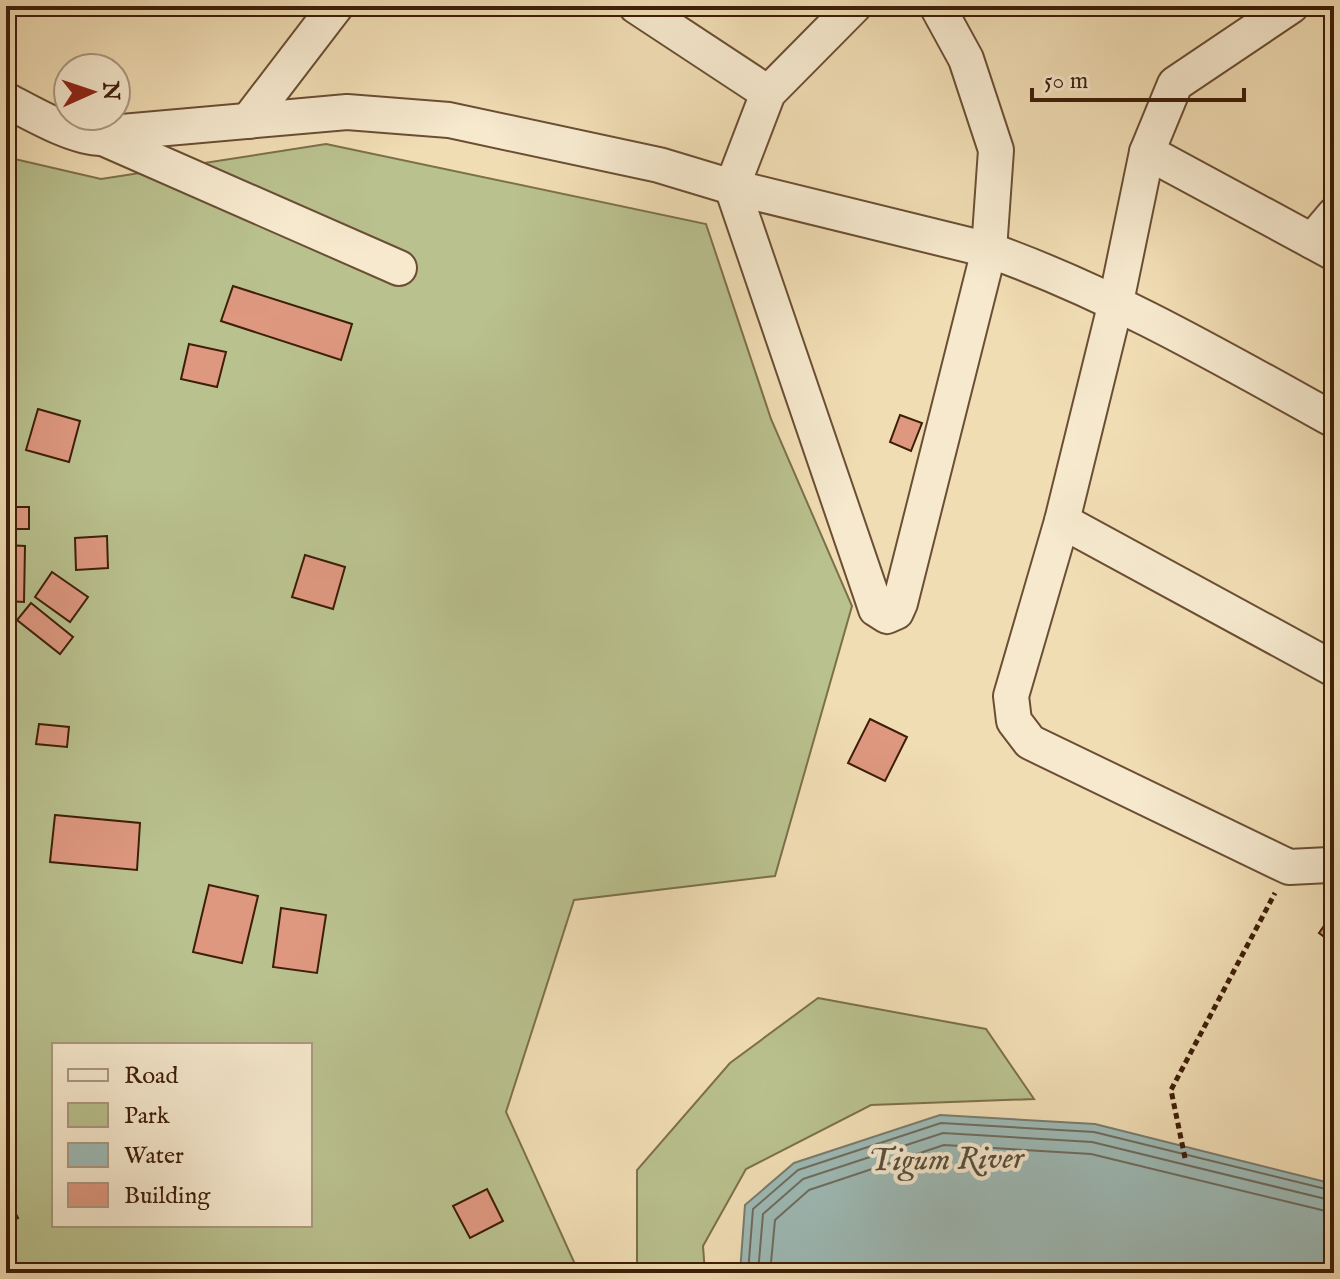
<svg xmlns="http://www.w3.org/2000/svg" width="1340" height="1279" viewBox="0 0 1340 1279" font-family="'IM FELL English',serif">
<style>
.green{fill:#b9c18e;stroke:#7c704b;stroke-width:2;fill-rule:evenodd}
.water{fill:#9dbab6;stroke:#777c70;stroke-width:2}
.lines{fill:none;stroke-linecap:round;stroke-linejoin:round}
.shore{stroke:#6e6c5f;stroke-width:2}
.building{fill:#de9880;stroke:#3e1e08;stroke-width:2}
.street-casing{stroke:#6b4e33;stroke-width:38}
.path{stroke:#3e1e08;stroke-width:5;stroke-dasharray:6 4;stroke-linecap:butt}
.street{stroke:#f6e9ce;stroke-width:34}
.labels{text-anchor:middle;stroke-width:8;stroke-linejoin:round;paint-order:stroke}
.water-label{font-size:32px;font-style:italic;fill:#5a4d3c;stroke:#f6e9ce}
</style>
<rect width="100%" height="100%" fill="#f1ddb4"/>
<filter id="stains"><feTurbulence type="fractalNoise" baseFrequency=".0025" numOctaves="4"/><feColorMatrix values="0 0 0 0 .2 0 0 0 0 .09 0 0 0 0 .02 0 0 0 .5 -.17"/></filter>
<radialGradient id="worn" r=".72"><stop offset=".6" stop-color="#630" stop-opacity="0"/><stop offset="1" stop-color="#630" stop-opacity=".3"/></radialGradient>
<!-- green -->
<g class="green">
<path d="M 326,144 L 706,224 L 771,419 L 852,606 L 775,876 L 574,900 L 506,1112 L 579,1273 L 6,1273 L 6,157 L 101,179 ZM 54,1045 L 310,1045 L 310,1225 L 54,1225 Z"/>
<path d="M 818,998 L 986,1029 L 1034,1099 L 871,1105 L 746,1169 L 703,1246 L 705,1273 L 637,1273 L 637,1170 L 730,1063 Z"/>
</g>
<!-- water -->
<path class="water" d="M 940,1115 L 1095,1124 L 1334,1184 L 1334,1273 L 1058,1273 L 1052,1271 L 1036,1273 L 740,1273 L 745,1205 L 794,1163 Z"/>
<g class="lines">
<!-- shore -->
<g class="shore">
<path d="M 748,1273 L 753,1209 L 798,1170 L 941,1123 L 1094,1132 L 1334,1191"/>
<path d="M 758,1273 L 763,1214 L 803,1179 L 943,1133 L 1092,1142 L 1334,1201"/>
<path d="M 770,1273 L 775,1220 L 809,1190 L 944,1145 L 1091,1154 L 1334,1213"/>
</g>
</g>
<!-- building -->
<g class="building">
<path d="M 233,286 L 352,324 L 341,360 L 221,321 Z"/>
<path d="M 189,344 L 226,352 L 217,387 L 181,379 Z"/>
<path d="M 38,409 L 80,421 L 69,462 L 26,450 Z"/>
<path d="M 900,415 L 922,423 L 911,451 L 890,442 Z"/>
<rect x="6" y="507" width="23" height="22"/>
<path d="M 107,536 L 108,568 L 76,570 L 75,538 Z"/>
<path d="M 6,545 L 25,546 L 24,602 L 6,601 Z"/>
<path d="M 305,555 L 345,567 L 333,609 L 292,597 Z"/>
<path d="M 52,572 L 88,597 L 70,622 L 35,597 Z"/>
<path d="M 31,603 L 73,637 L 60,654 L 17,620 Z"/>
<path d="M 870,719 L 907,737 L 885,781 L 848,763 Z"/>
<path d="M 39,724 L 69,727 L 67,747 L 36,744 Z"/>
<path d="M 55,815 L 140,823 L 137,870 L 50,862 Z"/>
<path d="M 209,885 L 258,896 L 242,963 L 193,952 Z"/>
<path d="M 281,908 L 326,915 L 317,973 L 273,967 Z"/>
<path d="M 1333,913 L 1334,913 L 1334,944 L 1319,933 Z"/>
<path d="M 487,1189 L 503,1221 L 470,1238 L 453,1206 Z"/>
<path d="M 6,1194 L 18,1218 L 6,1224 Z"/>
</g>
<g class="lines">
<!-- street casing -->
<g class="street-casing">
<g id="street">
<path d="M 636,6 L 768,93"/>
<path d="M 854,6 L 768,93 L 732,187 L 872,597 L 876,609 L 887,616 L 896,612 L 900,603 L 989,250 L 996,150 L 966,59 L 937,6"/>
<path d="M 1291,6 L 1175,84 L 1147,152 L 1116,302 L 1062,521 L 1011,696 L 1014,721 L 1030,742 L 1289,867 L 1329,865 L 1334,862"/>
<path d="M 6,100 C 31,113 75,139 103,138 C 109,137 117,134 122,132 L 347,112 L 449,120 L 659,165 L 732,187 L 989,250 C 1110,293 1222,358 1334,420"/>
<path d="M 248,121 L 336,6"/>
<path d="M 103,138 L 399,268"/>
<path d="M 1147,152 L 1334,253"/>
<path d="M 1312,241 L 1334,215"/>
<path d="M 1062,521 L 1334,669"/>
</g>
</g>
<!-- path -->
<path class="path" d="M 1185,1158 L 1171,1090 L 1275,893"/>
<!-- street -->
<use href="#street" class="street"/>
</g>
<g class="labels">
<!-- water labels -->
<g class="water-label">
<text transform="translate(946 1158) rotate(-1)" y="11">Tigum River</text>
</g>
</g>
<!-- margin -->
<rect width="1340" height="1279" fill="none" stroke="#f1ddb4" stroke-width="32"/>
<rect x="8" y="8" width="1324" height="1263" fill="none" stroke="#3e1e08" stroke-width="4"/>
<rect x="16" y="16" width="1308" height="1247" fill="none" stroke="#3e1e08" stroke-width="2"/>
<!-- legend -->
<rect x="52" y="1043" width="260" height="184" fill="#f6e9ce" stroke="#ac987f" stroke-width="2"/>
<rect x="68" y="1069" width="40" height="12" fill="#f6e9ce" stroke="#ac987f" stroke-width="2"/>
<text x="124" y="1083" font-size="24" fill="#3e1e08">Road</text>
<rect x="68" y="1103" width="40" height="24" fill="#b9c18e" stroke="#ac987f" stroke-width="2"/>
<text x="124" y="1123" font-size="24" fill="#3e1e08">Park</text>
<rect x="68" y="1143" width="40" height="24" fill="#9dbab6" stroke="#ac987f" stroke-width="2"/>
<text x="124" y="1163" font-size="24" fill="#3e1e08">Water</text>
<rect x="68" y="1183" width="40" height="24" fill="#de9880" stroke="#ac987f" stroke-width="2"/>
<text x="124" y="1203" font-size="24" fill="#3e1e08">Building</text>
<!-- north arrow -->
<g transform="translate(92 92) rotate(87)"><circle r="38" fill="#f6e9ce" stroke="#ac987f" stroke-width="2"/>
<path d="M0-6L14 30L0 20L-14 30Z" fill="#8f2418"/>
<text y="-12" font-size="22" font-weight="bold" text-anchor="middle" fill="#3e1e08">N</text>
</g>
<!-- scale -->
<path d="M1032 88v12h212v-12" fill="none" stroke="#3e1e08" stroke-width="4"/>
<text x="1044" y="88" font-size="24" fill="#3e1e08" stroke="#f6e9ce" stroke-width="6" paint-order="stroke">50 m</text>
<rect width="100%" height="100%" filter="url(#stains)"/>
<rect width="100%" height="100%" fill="url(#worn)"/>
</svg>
